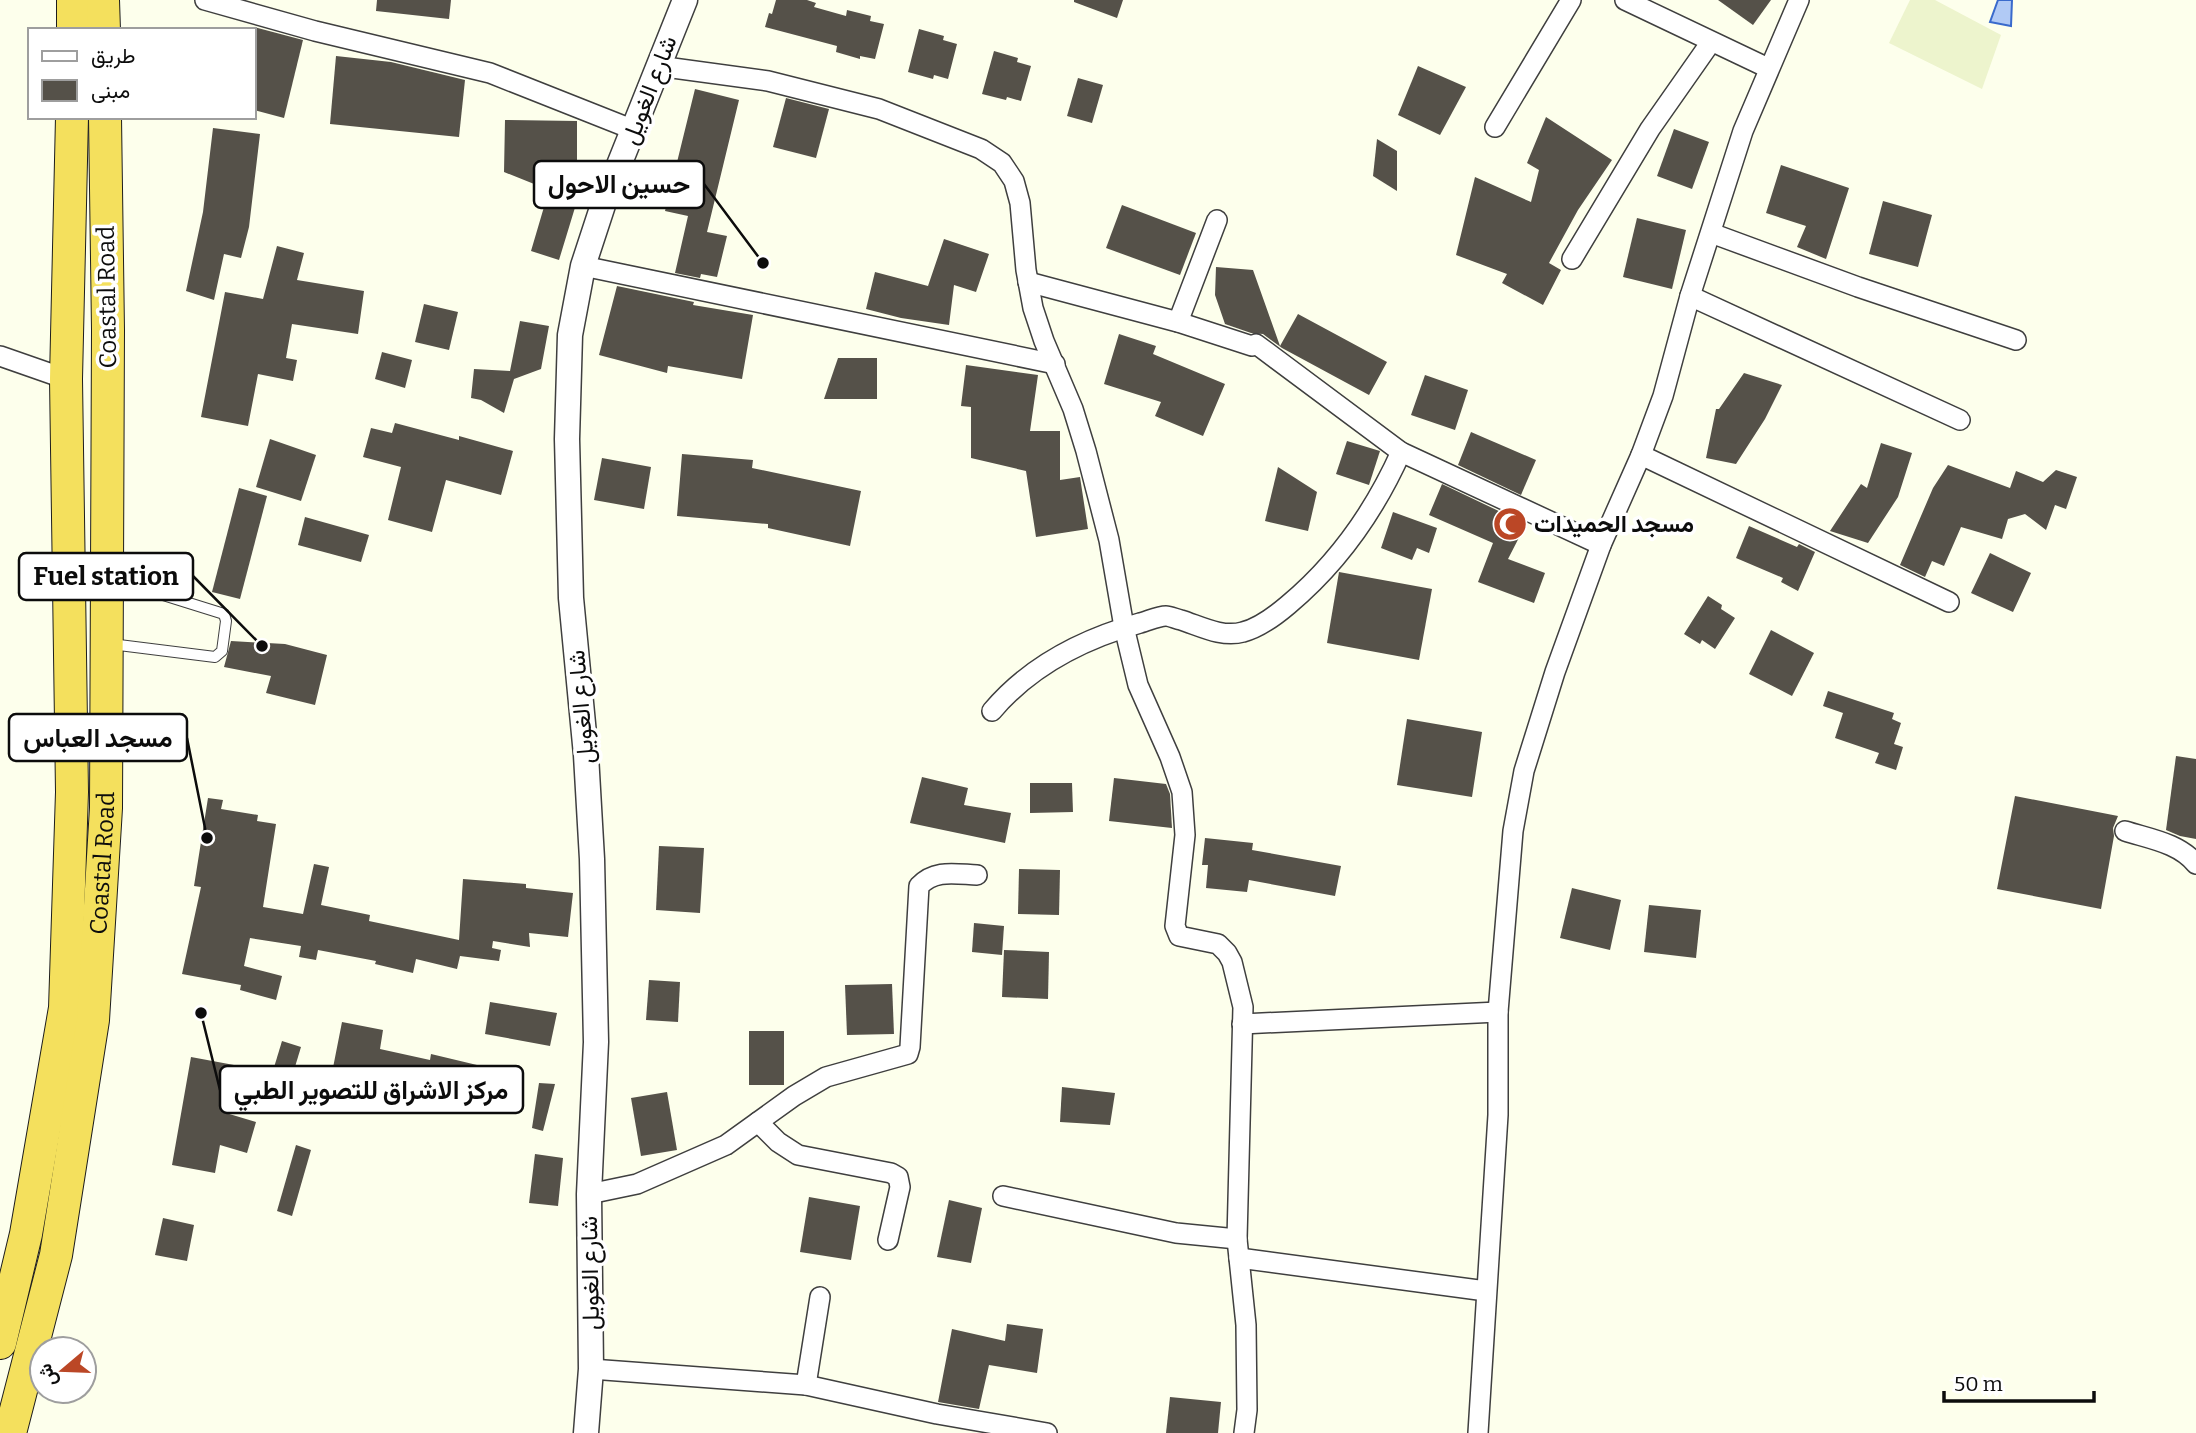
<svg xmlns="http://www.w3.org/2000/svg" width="2196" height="1433" viewBox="0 0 2196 1433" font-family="Bitter,Vazirmatn,serif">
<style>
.farmland{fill:#edf4cd}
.water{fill:#b1caf5;stroke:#396acc;stroke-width:2}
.building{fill:#555149}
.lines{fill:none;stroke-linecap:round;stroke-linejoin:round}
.service-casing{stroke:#3f3f3f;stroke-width:12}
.minor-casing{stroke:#3f3f3f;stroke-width:22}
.tertiary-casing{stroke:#3f3f3f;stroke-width:27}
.trunk-casing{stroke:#1d1d1d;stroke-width:34}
.service{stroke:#fff;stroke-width:10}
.minor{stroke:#fff;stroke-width:19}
.tertiary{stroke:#fff;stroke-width:24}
.trunk{stroke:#f4e05d;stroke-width:32}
.labels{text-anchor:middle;stroke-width:7;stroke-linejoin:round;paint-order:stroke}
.street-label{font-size:24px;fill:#0c0c0c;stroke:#fff}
.poi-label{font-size:24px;font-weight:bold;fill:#0c0c0c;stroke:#fff;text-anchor:start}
.leader{fill:none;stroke:#0c0c0c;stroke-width:2.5}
.callout-dot{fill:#0c0c0c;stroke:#fff;stroke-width:2.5}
.callout{fill:#fff;stroke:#0c0c0c;stroke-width:2.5}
.callout-label{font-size:26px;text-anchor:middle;font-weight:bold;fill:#0c0c0c}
</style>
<rect width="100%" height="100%" fill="#fdffec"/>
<!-- farmland -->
<path class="farmland" d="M 1910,0 L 1935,0 L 2001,35 L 1982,89 L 1889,43 Z"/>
<!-- water -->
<path class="water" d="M 1998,0 L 2012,0 L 2011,26 L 1990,22 Z"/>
<!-- building -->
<g class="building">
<path d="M 377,0 L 451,0 L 449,19 L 376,11 Z"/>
<path d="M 776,0 L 807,0 L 816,3 L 814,7 L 846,16 L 847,10 L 871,16 L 870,21 L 884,24 L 875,59 L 860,56 L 860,59 L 836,52 L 837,46 L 765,27 L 769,13 L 772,14 Z"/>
<path d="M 1074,0 L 1123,0 L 1117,18 L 1074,2 Z"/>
<path d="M 1718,0 L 1771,0 L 1753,25 Z"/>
<path d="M 254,27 L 303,40 L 284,118 L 254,110 Z"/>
<path d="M 919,29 L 944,36 L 943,40 L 957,44 L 948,79 L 934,75 L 933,79 L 908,72 Z"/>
<path d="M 994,51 L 1018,58 L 1017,62 L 1031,66 L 1021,101 L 1007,97 L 1006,100 L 982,94 Z"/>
<path d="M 336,56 L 391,62 L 465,80 L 459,137 L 330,124 Z"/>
<path d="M 1418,66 L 1466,87 L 1440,135 L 1398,115 Z"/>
<path d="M 1078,78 L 1103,85 L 1092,123 L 1067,116 Z"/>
<path d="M 695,89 L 739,100 L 707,232 L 727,236 L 717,277 L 701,274 L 700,278 L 675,273 L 688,216 L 665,211 Z"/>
<path d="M 786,98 L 829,109 L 816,158 L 773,147 Z"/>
<path d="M 1546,117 L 1612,160 L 1578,210 L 1549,263 L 1561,270 L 1543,305 L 1502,283 L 1507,274 L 1456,255 L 1475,177 L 1531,202 L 1539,170 L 1527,163 Z"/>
<path d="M 505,120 L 577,121 L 577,201 L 559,260 L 531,251 L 549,190 L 504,172 Z"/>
<path d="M 213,128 L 260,134 L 249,227 L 241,258 L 224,254 L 214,300 L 186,291 L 203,212 Z"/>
<path d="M 1674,129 L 1709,142 L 1692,189 L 1657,176 Z"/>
<path d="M 1377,139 L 1397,151 L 1397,191 L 1373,176 Z"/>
<path d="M 1781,165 L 1849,188 L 1826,259 L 1797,247 L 1806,226 L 1766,213 Z"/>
<path d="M 1883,201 L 1932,215 L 1918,267 L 1869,254 Z"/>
<path d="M 1122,205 L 1196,233 L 1180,275 L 1106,248 Z"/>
<path d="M 1637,218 L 1686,230 L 1672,289 L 1623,277 Z"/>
<path d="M 944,239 L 989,254 L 976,292 L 954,285 L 949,325 L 901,318 L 866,309 L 875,272 L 928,286 Z"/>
<path d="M 277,246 L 304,253 L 297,280 L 364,291 L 358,334 L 292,324 L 286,358 L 297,360 L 293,381 L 258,374 L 248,426 L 201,417 L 225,292 L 263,299 Z"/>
<path d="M 1216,267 L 1253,270 L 1280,346 L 1298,314 L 1387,362 L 1369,395 L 1282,348 L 1263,334 L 1251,333 L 1225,324 L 1215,295 Z"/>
<path d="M 617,286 L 694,302 L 693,305 L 753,315 L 742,379 L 668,366 L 667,373 L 599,355 Z"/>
<path d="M 424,304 L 458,312 L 449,350 L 415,342 Z"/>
<path d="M 520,321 L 549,326 L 541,369 L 514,379 L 504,413 L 481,400 L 471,398 L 474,369 L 510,371 Z"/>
<path d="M 1119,334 L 1156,346 L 1153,354 L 1225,384 L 1203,436 L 1155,416 L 1161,402 L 1104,384 Z"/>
<path d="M 382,352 L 412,360 L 405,388 L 375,379 Z"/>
<path d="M 838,358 L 877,358 L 877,399 L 824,399 Z"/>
<path d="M 966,365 L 1038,375 L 1030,431 L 1060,431 L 1060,480 L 1080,477 L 1088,529 L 1036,537 L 1026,471 L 971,458 L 971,407 L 961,406 Z"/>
<path d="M 1744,373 L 1782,385 L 1765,419 L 1736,464 L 1706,458 L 1716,409 L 1719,409 Z"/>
<path d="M 1425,375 L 1468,390 L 1455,430 L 1411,415 Z"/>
<path d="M 395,423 L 459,440 L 459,436 L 513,451 L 501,495 L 446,480 L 432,532 L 388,520 L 401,467 L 363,457 L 371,428 L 392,433 Z"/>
<path d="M 1471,432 L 1536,460 L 1521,495 L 1458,465 Z"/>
<path d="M 270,439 L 316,455 L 301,501 L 256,487 Z"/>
<path d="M 1347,441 L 1380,451 L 1369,485 L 1336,474 Z"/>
<path d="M 1881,443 L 1912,453 L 1898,497 L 1868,543 L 1830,531 L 1861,484 L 1867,488 Z"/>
<path d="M 682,454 L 753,460 L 752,468 L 861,491 L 850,546 L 768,528 L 768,524 L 677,516 Z"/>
<path d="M 602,458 L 651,467 L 644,509 L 594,500 Z"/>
<path d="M 1948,465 L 2010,488 L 2016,471 L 2043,482 L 2056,470 L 2077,477 L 2066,509 L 2055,505 L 2046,530 L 2025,514 L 2008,519 L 2002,539 L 1961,527 L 1944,566 L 1932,561 L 1925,577 L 1900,565 L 1933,488 Z"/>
<path d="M 1278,467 L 1317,492 L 1308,531 L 1265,521 Z"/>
<path d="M 1442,484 L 1526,524 L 1508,559 L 1545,573 L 1534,603 L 1478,582 L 1493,543 L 1429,515 Z"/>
<path d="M 239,488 L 267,496 L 240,599 L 212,592 Z"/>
<path d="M 1393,512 L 1437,528 L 1429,553 L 1417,548 L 1412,560 L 1381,548 Z"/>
<path d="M 305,517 L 369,535 L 361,562 L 298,545 Z"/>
<path d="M 1749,526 L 1797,547 L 1799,544 L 1815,552 L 1798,591 L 1781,582 L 1783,578 L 1736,558 Z"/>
<path d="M 1990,553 L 2031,573 L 2013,612 L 1971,593 Z"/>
<path d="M 1339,572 L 1432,589 L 1419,660 L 1327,643 Z"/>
<path d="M 1708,596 L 1722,605 L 1721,609 L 1735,618 L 1715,649 L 1702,640 L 1700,644 L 1684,634 Z"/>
<path d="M 1771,630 L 1814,653 L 1792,696 L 1749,674 Z"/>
<path d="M 231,641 L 285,644 L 327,655 L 315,705 L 266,693 L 271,676 L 224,667 Z"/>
<path d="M 1828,691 L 1894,713 L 1892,719 L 1901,723 L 1894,744 L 1903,747 L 1896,770 L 1875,763 L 1879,753 L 1835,738 L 1843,713 L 1823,706 Z"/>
<path d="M 1407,719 L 1482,732 L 1472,797 L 1397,785 Z"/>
<path d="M 2176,756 L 2196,759 L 2196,839 L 2180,836 L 2166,830 Z"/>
<path d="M 922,777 L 968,788 L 964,805 L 1011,813 L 1005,843 L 910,823 Z"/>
<path d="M 1114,778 L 1166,784 L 1170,794 L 1172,828 L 1109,821 Z"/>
<path d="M 1030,783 L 1072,783 L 1073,812 L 1030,813 Z"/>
<path d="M 2015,796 L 2118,816 L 2113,828 L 2114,836 L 2101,909 L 1997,889 Z"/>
<path d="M 208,798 L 223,800 L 221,809 L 258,815 L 257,821 L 276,824 L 263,907 L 303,914 L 314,864 L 329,867 L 321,905 L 370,915 L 369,921 L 459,940 L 463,879 L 526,884 L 526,888 L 573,893 L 568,937 L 529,933 L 530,947 L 493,941 L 492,948 L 501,950 L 499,961 L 460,956 L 457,969 L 416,959 L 413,973 L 375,964 L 376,961 L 318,950 L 316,960 L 299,957 L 301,946 L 250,938 L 244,966 L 282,976 L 276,1000 L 240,990 L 241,985 L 182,974 L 201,887 L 194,886 Z"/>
<path d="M 1205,838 L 1253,843 L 1252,850 L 1341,866 L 1335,896 L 1249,880 L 1247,892 L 1206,888 L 1208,865 L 1202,865 Z"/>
<path d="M 659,846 L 704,848 L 700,913 L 656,910 Z"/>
<path d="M 1019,869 L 1060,870 L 1059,915 L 1018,914 Z"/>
<path d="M 1572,888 L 1621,900 L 1610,950 L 1560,938 Z"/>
<path d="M 1649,905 L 1701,910 L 1696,958 L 1644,952 Z"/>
<path d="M 974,923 L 1004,926 L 1002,955 L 972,952 Z"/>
<path d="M 1004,950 L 1049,952 L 1048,999 L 1002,997 Z"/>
<path d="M 649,980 L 680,982 L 678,1022 L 646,1020 Z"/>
<path d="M 892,984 L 894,1034 L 847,1035 L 845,985 Z"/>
<path d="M 490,1002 L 557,1013 L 550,1046 L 485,1034 Z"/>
<path d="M 342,1022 L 383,1030 L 380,1049 L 430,1060 L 431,1054 L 477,1065 L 464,1114 L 418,1102 L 417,1110 L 388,1104 L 389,1100 L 329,1088 Z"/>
<rect x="749" y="1031" width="35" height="54"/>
<path d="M 282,1041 L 301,1047 L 291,1080 L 272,1074 Z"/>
<path d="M 191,1057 L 234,1065 L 226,1113 L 256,1122 L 247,1153 L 220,1145 L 215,1173 L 172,1165 Z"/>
<path d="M 539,1083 L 555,1084 L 543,1131 L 532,1128 Z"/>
<path d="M 1062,1087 L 1115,1093 L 1110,1125 L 1060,1122 Z"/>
<path d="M 667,1092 L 677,1150 L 641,1156 L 631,1098 Z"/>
<path d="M 296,1145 L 311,1150 L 292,1216 L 277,1211 Z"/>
<path d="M 535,1154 L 563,1158 L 558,1206 L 529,1203 Z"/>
<path d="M 809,1197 L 860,1206 L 851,1260 L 800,1252 Z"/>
<path d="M 949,1200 L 982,1208 L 971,1263 L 937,1257 Z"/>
<path d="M 163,1218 L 194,1225 L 187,1261 L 155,1255 Z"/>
<path d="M 1007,1324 L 1043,1329 L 1037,1373 L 989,1365 L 979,1409 L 938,1402 L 952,1329 L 1005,1341 Z"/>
<path d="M 1170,1397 L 1221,1402 L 1218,1433 L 1166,1433 Z"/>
</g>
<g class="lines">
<!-- service casing -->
<g class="service-casing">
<path id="service" d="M 111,644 L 215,657 L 222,651 L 226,621 L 224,614 L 112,579"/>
</g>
<!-- minor casing -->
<g class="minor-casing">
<g id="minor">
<path d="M 205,0 L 315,31 L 490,73 L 634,130"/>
<path d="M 1625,0 L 1768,68"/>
<path d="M 658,66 L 768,81 L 879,109 L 981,149 L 1002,163 L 1014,181 L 1020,203 L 1026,270 L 1033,308 L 1044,341 L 1073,409 L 1086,451 L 1109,540 L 1124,627 L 1138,685 L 1170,757 L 1182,792 L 1185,835 L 1175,926 L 1179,936 L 1218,944 L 1227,953 L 1232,962 L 1243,1007 L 1237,1239 L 1246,1325 L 1247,1410 L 1244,1433"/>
<path d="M 1495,127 L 1571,0"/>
<path d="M 1711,233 L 1858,287 L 2016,340"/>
<path d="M 1572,259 L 1650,129 L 1711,42"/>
<path d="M 583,266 L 1055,364"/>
<path d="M 1028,282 L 1178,322 L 1252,346 L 1256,344 L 1401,452 L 1601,545"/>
<path d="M 1690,296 L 1960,420"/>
<path d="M 1178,322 L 1217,220"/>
<path d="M 0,356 L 66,379"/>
<path d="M 1641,455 L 1949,602"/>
<path d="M 992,711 C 1030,666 1083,639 1140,623 C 1148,621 1158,616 1166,616 C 1170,616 1176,619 1181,620 C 1200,626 1222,638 1243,632 C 1259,628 1275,616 1288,605 C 1337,564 1375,510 1401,452"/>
<path d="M 2125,831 C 2150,839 2179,843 2196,864"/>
<path d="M 1242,1024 L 1498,1012"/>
<path d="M 758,1122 L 778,1142 L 798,1155 L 891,1173 L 898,1177 L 900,1187 L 888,1240"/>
<path d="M 589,1194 L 637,1184 L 726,1145 L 794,1096 L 826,1077 L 908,1054 L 910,1047 L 919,886 C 935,869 955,874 977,875"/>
<path d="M 1003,1196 L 1176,1233 L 1237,1239"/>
<path d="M 1239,1258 L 1486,1291"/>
<path d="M 591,1369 L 806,1385 L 937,1414 L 1047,1433"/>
<path d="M 806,1385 L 820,1297"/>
<path d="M 1478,1433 L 1498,1115 L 1498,1012 L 1513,831 L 1524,771 L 1555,672 L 1601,545 L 1641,455 L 1663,396 L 1690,296 L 1743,131 L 1799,0"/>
</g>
</g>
<!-- tertiary casing -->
<g class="tertiary-casing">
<path id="tertiary" d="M 586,1433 L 591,1369 L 589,1194 L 596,1042 L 592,859 L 586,755 L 571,598 L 567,439 L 570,335 L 583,266 L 603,205 L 685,0"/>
</g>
<!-- trunk casing -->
<g class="trunk-casing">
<g id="trunk">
<path d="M 73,0 L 73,30"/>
<path d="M 103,0 L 104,30"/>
<path d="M 0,1343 L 26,1234 L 65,1008 L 72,792 L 66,379 L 72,117"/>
<path id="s1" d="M 10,1433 L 56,1255 L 93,1020 L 106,808 L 108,330 L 105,117"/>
</g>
</g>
<!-- service -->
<use href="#service" class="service"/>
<!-- minor -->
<use href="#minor" class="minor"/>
<!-- tertiary -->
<use href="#tertiary" class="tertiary"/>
<!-- trunk -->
<use href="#trunk" class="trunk"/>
</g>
<!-- icons -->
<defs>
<g id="mosque-disc" transform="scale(1.75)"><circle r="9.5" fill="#bb4726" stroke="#fff"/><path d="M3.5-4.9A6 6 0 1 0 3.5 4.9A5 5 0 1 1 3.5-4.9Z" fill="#fff"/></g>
</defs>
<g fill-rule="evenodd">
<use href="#mosque-disc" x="1510" y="524"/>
</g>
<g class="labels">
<!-- street labels -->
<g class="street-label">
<text transform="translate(649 90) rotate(-69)" y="8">شارع الغويل</text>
<text transform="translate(107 297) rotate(-91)" y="8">Coastal Road</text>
<text transform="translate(581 707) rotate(-95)" y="8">شارع الغويل</text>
<text dy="8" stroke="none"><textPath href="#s1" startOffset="579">Coastal Road</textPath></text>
<text transform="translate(590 1273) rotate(-91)" y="8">شارع الغويل</text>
</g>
<!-- poi labels -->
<g class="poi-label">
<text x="1534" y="532">مسجد الحميدات</text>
</g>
</g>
<!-- callouts -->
<path class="leader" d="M763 263L704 184M262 646L193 576M207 838L187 738M201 1013L220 1090"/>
<g class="callout-dot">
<circle cx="763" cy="263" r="7"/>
<circle cx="262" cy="646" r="7"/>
<circle cx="207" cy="838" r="7"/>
<circle cx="201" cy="1013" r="7"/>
</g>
<g class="callout">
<rect x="534" y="161" width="170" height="47" rx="7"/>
<rect x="19" y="553" width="174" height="47" rx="7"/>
<rect x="9" y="714" width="178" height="47" rx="7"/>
<rect x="220" y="1066" width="303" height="47" rx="7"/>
</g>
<g class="callout-label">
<text x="619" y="193">حسين الاحول</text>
<text x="106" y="585">Fuel station</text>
<text x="98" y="747">مسجد العباس</text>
<text x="371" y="1099">مركز الاشراق للتصوير الطبي</text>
</g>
<!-- legend -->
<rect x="28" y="28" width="228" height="91" fill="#ffffff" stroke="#9e9e9e" stroke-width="2"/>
<rect x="42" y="51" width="35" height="10" fill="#ffffff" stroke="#9e9e9e" stroke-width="2"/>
<text x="91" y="63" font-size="21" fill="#0c0c0c">طريق</text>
<rect x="42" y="80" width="35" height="21" fill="#555149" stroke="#9e9e9e" stroke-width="2"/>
<text x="91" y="98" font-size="21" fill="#0c0c0c">مبنى</text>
<!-- north arrow -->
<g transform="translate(63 1370) rotate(251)"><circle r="33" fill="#ffffff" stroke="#9e9e9e" stroke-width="2"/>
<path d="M0-5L12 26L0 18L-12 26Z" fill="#bb4726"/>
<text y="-10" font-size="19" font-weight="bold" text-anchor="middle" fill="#0c0c0c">ش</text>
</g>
<!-- scale -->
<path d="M1944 1391v10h150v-10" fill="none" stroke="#0c0c0c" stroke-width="3.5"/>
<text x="1954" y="1391" font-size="21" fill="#0c0c0c" stroke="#ffffff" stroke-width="5" paint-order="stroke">50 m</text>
</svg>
